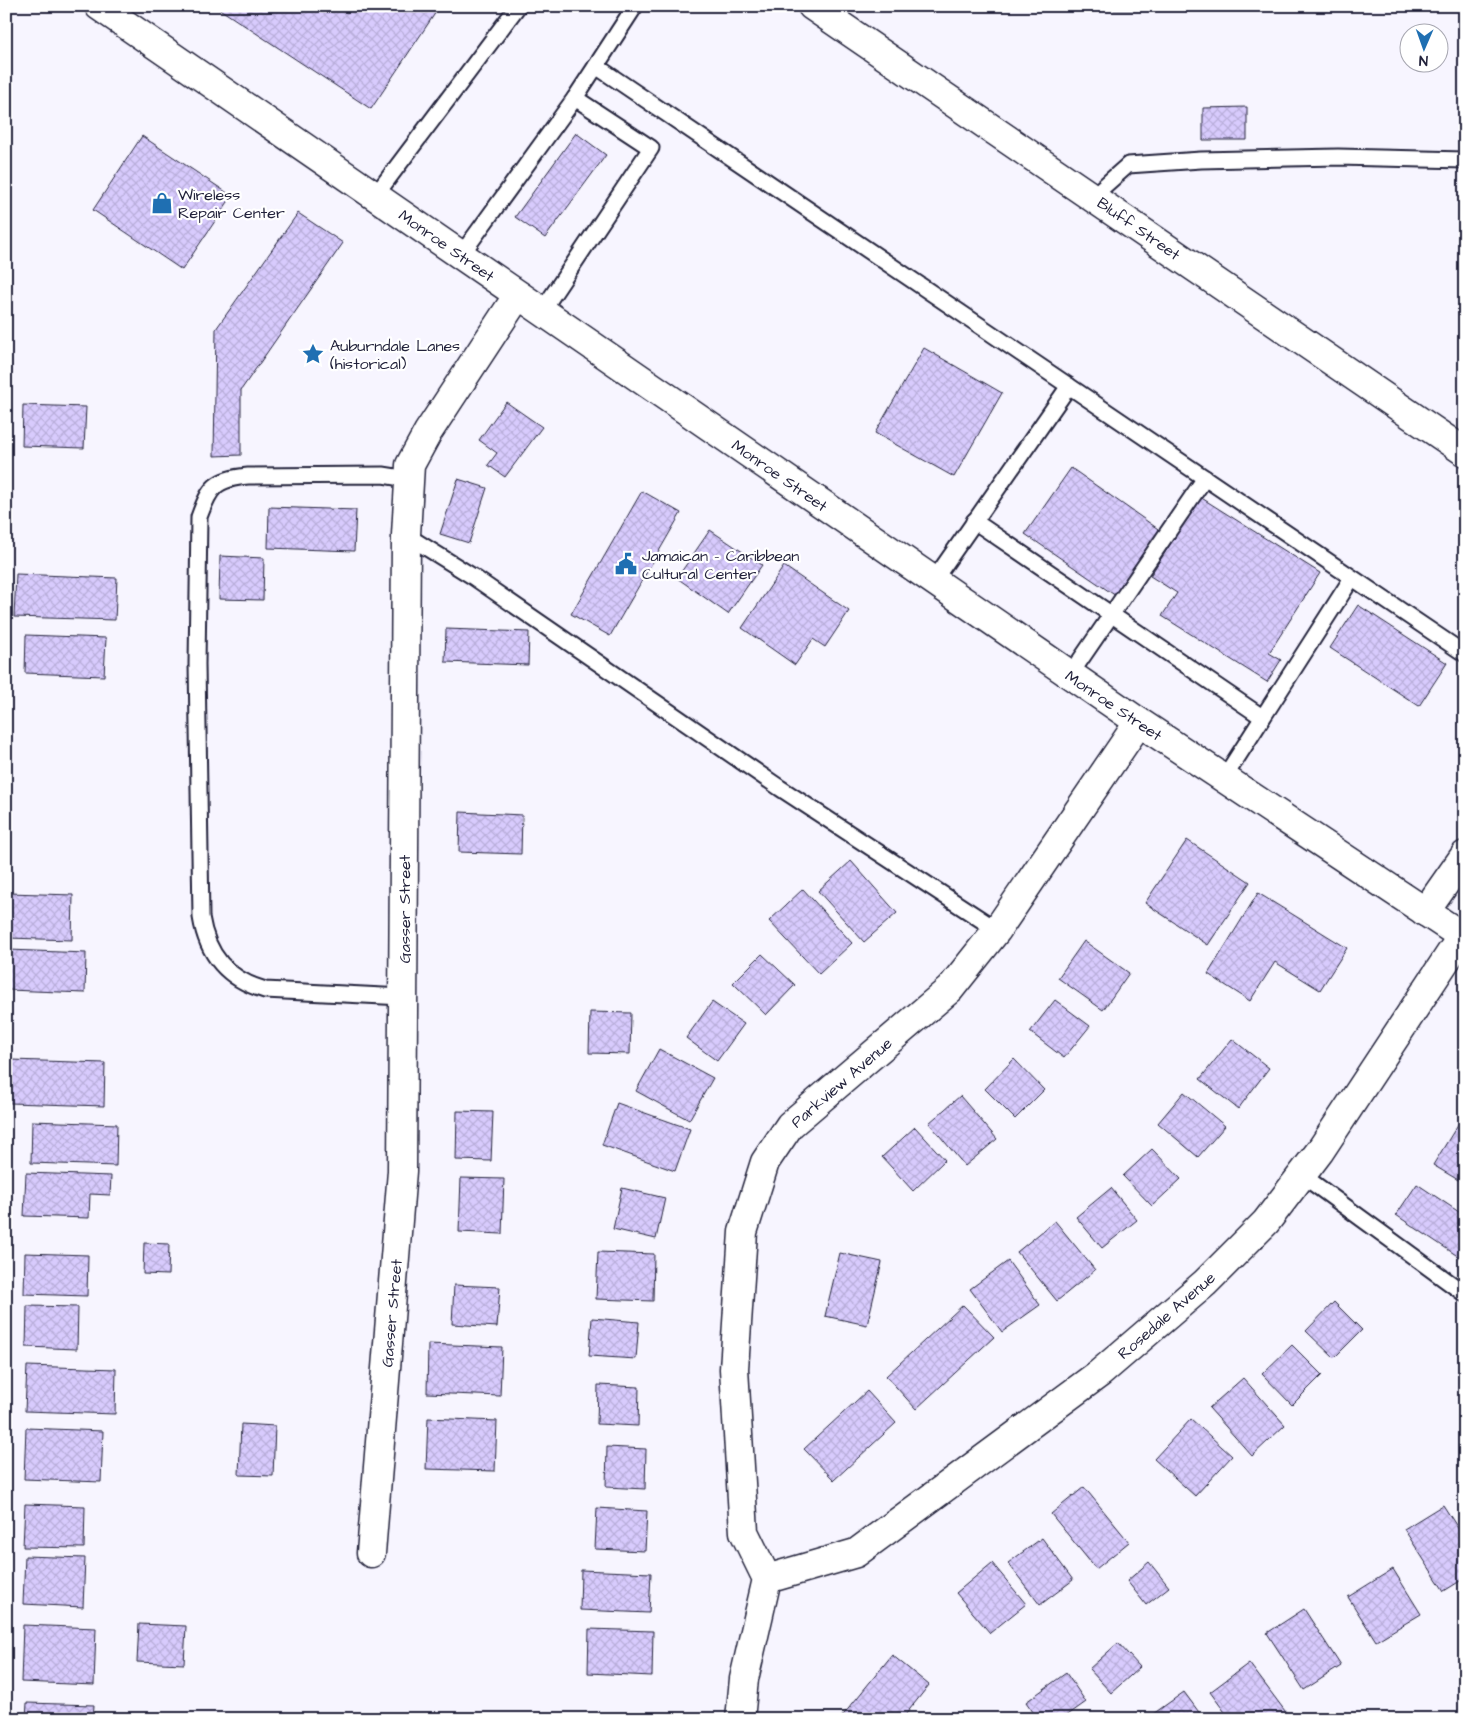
<svg xmlns="http://www.w3.org/2000/svg" width="1471" height="1725" viewBox="0 0 1471 1725" font-family="'Architects Daughter',sans-serif">
<style>
.building{fill:url(#building-cross-hatch);stroke:#22223b}
.lines{fill:none;stroke-linecap:round;stroke-linejoin:round}
.service-casing{stroke:#22223b;stroke-width:19}
.minor-casing{stroke:#22223b;stroke-width:31}
.primary-casing{stroke:#22223b;stroke-width:31}
.service{stroke:#fff;stroke-width:15}
.minor{stroke:#fff;stroke-width:28}
.primary{stroke:#fff;stroke-width:28}
.labels{text-anchor:middle;stroke-width:4.5;stroke-linejoin:round;paint-order:stroke}
.poi-label{font-size:16px;fill:#22223b;stroke:#fff;text-anchor:start}
.street-label{font-size:16px;fill:#22223b;stroke:#fff}
</style>
<defs>
<pattern id="building-cross-hatch" width="8" height="8" patternUnits="userSpaceOnUse" patternTransform="scale(1.25)"><rect width="8" height="8" fill="#d8cbfd"/><path d="M0 0l8 8M0 8l8-8" fill="none" stroke="#b9aeda"/></pattern>
</defs>
<rect width="100%" height="100%" fill="#f7f5ff"/>
<filter id="ink" filterUnits="userSpaceOnUse"><feTurbulence type="fractalNoise" baseFrequency=".02" numOctaves="2"/><feDisplacementMap in="SourceGraphic" scale="10" xChannelSelector="R" yChannelSelector="G"/><feConvolveMatrix kernelMatrix="1 2 1 2 8 2 1 2 1" color-interpolation-filters="sRGB"/></filter>
<g filter="url(#ink)">
<!-- building -->
<g class="building">
<path d="M 215,6 L 440,6 L 371,109 Z"/>
<rect x="1114" y="6" width="37" height="4"/>
<path d="M 1247,107 L 1247,140 L 1203,140 L 1203,108 Z"/>
<path d="M 576,133 L 606,155 L 545,238 L 515,217 Z"/>
<path d="M 142,136 L 232,196 L 182,270 L 93,210 Z"/>
<path d="M 298,213 L 343,243 L 241,390 L 241,455 L 214,456 L 216,329 Z"/>
<path d="M 924,348 L 1002,393 L 954,477 L 875,433 Z"/>
<path d="M 506,402 L 542,427 L 505,477 L 488,465 L 497,453 L 479,440 Z"/>
<path d="M 23,405 L 86,407 L 84,448 L 22,446 Z"/>
<path d="M 1071,468 L 1161,531 L 1116,596 L 1025,534 Z"/>
<path d="M 458,479 L 487,488 L 469,543 L 440,534 Z"/>
<path d="M 642,491 L 681,513 L 610,636 L 571,614 Z"/>
<path d="M 1200,497 L 1320,573 L 1269,653 L 1281,660 L 1267,682 L 1162,616 L 1177,593 L 1150,576 Z"/>
<path d="M 269,507 L 356,510 L 354,551 L 268,548 Z"/>
<path d="M 710,530 L 762,565 L 728,614 L 677,578 Z"/>
<path d="M 220,556 L 264,558 L 263,600 L 219,599 Z"/>
<path d="M 784,566 L 849,611 L 825,647 L 813,639 L 795,665 L 742,628 Z"/>
<path d="M 16,574 L 117,578 L 115,620 L 14,617 Z"/>
<path d="M 1358,605 L 1447,663 L 1419,706 L 1330,648 Z"/>
<path d="M 446,629 L 529,632 L 528,665 L 445,662 Z"/>
<path d="M 26,635 L 106,638 L 104,676 L 25,673 Z"/>
<path d="M 460,812 L 522,815 L 521,854 L 459,852 Z"/>
<path d="M 1187,840 L 1250,882 L 1208,945 L 1145,903 Z"/>
<path d="M 851,861 L 897,913 L 864,942 L 818,891 Z"/>
<path d="M 803,889 L 852,943 L 819,974 L 769,921 Z"/>
<path d="M 9,893 L 73,895 L 72,940 L 8,938 Z"/>
<path d="M 1258,893 L 1347,948 L 1320,990 L 1275,962 L 1250,1001 L 1208,974 Z"/>
<path d="M 1084,941 L 1129,973 L 1103,1010 L 1058,978 Z"/>
<path d="M 9,950 L 86,953 L 85,993 L 8,990 Z"/>
<path d="M 762,954 L 795,985 L 766,1015 L 733,983 Z"/>
<path d="M 1055,1000 L 1090,1026 L 1064,1058 L 1030,1032 Z"/>
<path d="M 712,1002 L 744,1024 L 717,1061 L 686,1038 Z"/>
<path d="M 590,1012 L 631,1013 L 630,1054 L 589,1053 Z"/>
<path d="M 1232,1039 L 1269,1068 L 1238,1109 L 1200,1079 Z"/>
<path d="M 659,1049 L 713,1078 L 689,1120 L 636,1091 Z"/>
<path d="M 1014,1059 L 1044,1090 L 1015,1119 L 985,1089 Z"/>
<path d="M 11,1060 L 105,1063 L 104,1106 L 10,1103 Z"/>
<path d="M 1184,1092 L 1225,1126 L 1198,1157 L 1158,1123 Z"/>
<path d="M 960,1096 L 997,1139 L 965,1166 L 929,1123 Z"/>
<path d="M 617,1103 L 690,1129 L 675,1171 L 602,1145 Z"/>
<path d="M 457,1111 L 493,1112 L 491,1161 L 456,1160 Z"/>
<path d="M 1465,1113 L 1465,1184 L 1433,1165 Z"/>
<path d="M 32,1121 L 117,1124 L 116,1166 L 31,1163 Z"/>
<path d="M 915,1127 L 945,1160 L 913,1191 L 882,1157 Z"/>
<path d="M 1152,1149 L 1181,1179 L 1152,1206 L 1123,1176 Z"/>
<path d="M 26,1173 L 111,1176 L 110,1195 L 90,1194 L 89,1218 L 24,1216 Z"/>
<path d="M 461,1178 L 504,1179 L 502,1234 L 459,1232 Z"/>
<path d="M 1417,1184 L 1465,1216 L 1465,1261 L 1396,1215 Z"/>
<path d="M 622,1188 L 665,1198 L 656,1239 L 613,1229 Z"/>
<path d="M 1111,1188 L 1137,1220 L 1102,1248 L 1076,1217 Z"/>
<path d="M 1055,1221 L 1095,1270 L 1057,1301 L 1017,1252 Z"/>
<path d="M 144,1243 L 169,1244 L 168,1275 L 143,1274 Z"/>
<path d="M 598,1252 L 654,1254 L 653,1301 L 596,1299 Z"/>
<path d="M 25,1253 L 88,1255 L 87,1296 L 24,1294 Z"/>
<path d="M 840,1253 L 882,1262 L 867,1325 L 825,1316 Z"/>
<path d="M 1008,1261 L 1040,1305 L 1002,1332 L 970,1289 Z"/>
<path d="M 454,1285 L 500,1287 L 497,1327 L 452,1324 Z"/>
<path d="M 1334,1302 L 1362,1330 L 1334,1358 L 1306,1331 Z"/>
<path d="M 963,1305 L 994,1337 L 916,1409 L 886,1376 Z"/>
<path d="M 27,1306 L 78,1307 L 77,1349 L 26,1347 Z"/>
<path d="M 592,1318 L 639,1322 L 636,1359 L 589,1356 Z"/>
<path d="M 428,1344 L 502,1347 L 500,1396 L 427,1393 Z"/>
<path d="M 1292,1345 L 1322,1375 L 1292,1405 L 1262,1374 Z"/>
<path d="M 27,1366 L 116,1369 L 115,1414 L 25,1411 Z"/>
<path d="M 1243,1378 L 1285,1425 L 1252,1456 L 1209,1408 Z"/>
<path d="M 598,1385 L 639,1387 L 638,1426 L 597,1424 Z"/>
<path d="M 867,1391 L 896,1423 L 834,1480 L 804,1449 Z"/>
<path d="M 428,1418 L 497,1421 L 495,1471 L 426,1469 Z"/>
<path d="M 1191,1419 L 1232,1456 L 1195,1496 L 1154,1459 Z"/>
<path d="M 241,1424 L 275,1426 L 273,1476 L 239,1475 Z"/>
<path d="M 26,1428 L 103,1431 L 101,1482 L 24,1479 Z"/>
<path d="M 607,1447 L 646,1449 L 645,1489 L 606,1487 Z"/>
<path d="M 1084,1487 L 1129,1542 L 1096,1569 L 1051,1514 Z"/>
<path d="M 25,1504 L 85,1506 L 84,1548 L 23,1547 Z"/>
<path d="M 1443,1505 L 1465,1539 L 1465,1578 L 1444,1591 L 1404,1529 Z"/>
<path d="M 597,1508 L 647,1511 L 645,1551 L 595,1549 Z"/>
<path d="M 1042,1538 L 1073,1580 L 1040,1605 L 1008,1563 Z"/>
<path d="M 25,1556 L 85,1558 L 83,1607 L 23,1604 Z"/>
<path d="M 1149,1562 L 1169,1587 L 1146,1605 L 1127,1581 Z"/>
<path d="M 992,1563 L 1026,1604 L 990,1633 L 956,1593 Z"/>
<path d="M 1393,1569 L 1421,1614 L 1376,1641 L 1348,1597 Z"/>
<path d="M 581,1570 L 651,1573 L 649,1613 L 580,1610 Z"/>
<path d="M 1304,1609 L 1341,1666 L 1304,1690 L 1267,1633 Z"/>
<path d="M 139,1624 L 186,1626 L 184,1664 L 137,1662 Z"/>
<path d="M 23,1625 L 96,1628 L 94,1685 L 21,1682 Z"/>
<path d="M 589,1629 L 653,1631 L 652,1676 L 588,1673 Z"/>
<path d="M 1118,1643 L 1140,1667 L 1111,1693 L 1089,1669 Z"/>
<path d="M 892,1655 L 929,1685 L 902,1719 L 840,1719 Z"/>
<path d="M 1249,1663 L 1288,1715 L 1284,1719 L 1230,1719 L 1210,1692 Z"/>
<path d="M 1066,1673 L 1086,1702 L 1062,1719 L 1038,1719 L 1026,1702 Z"/>
<path d="M 1184,1692 L 1204,1719 L 1146,1719 Z"/>
<path d="M 27,1703 L 94,1705 L 93,1719 L 26,1719 Z"/>
<path d="M 1019,1713 L 1023,1719 L 1012,1719 Z"/>
</g>
<g class="lines">
<!-- service casing -->
<g class="service-casing">
<g id="service">
<path d="M 635,6 L 596,66 L 1465,654"/>
<path d="M 575,98 L 596,66"/>
<path d="M 375,196 L 518,6"/>
<path d="M 1093,196 L 1128,165 L 1201,160 L 1338,157 L 1465,160"/>
<path d="M 461,255 L 575,98 L 651,148 L 542,311"/>
<path d="M 974,521 L 1262,717"/>
<path d="M 406,535 L 472,576 L 780,788 L 997,930"/>
<path d="M 934,580 L 1069,386"/>
<path d="M 1070,675 L 1205,478"/>
<path d="M 1224,778 L 1352,578"/>
<path d="M 403,997 L 265,990 C 227,979 207,955 201,917 L 197,664 L 199,517 C 210,487 215,479 248,476 L 383,475 L 408,479"/>
<path d="M 1302,1175 L 1465,1294"/>
</g>
</g>
<!-- minor casing -->
<g class="minor-casing">
<g id="minor">
<path d="M 812,6 L 1465,452"/>
<path d="M 1425,912 L 1465,855"/>
<path d="M 371,1553 L 402,1171 L 406,535 L 410,465 L 428,432 L 518,295"/>
<path d="M 767,1579 L 856,1553 L 1100,1373 L 1205,1283 L 1266,1222 L 1320,1151 L 1462,936"/>
<path d="M 740,1719 L 744,1679 L 767,1579 L 744,1532 L 734,1369 L 743,1232 L 765,1162 L 790,1125 L 950,989 L 997,930 L 1139,722"/>
</g>
</g>
<!-- primary casing -->
<g class="primary-casing">
<path id="primary" d="M 99,6 L 1139,722 L 1465,938"/>
</g>
<!-- service -->
<use href="#service" class="service"/>
<!-- minor -->
<use href="#minor" class="minor"/>
<!-- primary -->
<use href="#primary" class="primary"/>
</g>
</g>
<!-- icons -->
<defs>
<g id="shop-bare" transform="scale(1.725)"><path d="M-5-2.5h2.3a2.7 3.5 0 0 1 5.4 0H5L5.5 6h-11ZM-1.5-2.5h3a1.5 2.3 0 0 0-3 0Z" fill="#1f6fb2" stroke="#fff" stroke-width="2.5" paint-order="stroke"/></g>
<g id="sight-bare" transform="scale(1.725)"><path d="M0-6L1.8-2.2L6-1.7L2.9 1.2L3.7 5.4L0 3.3L-3.7 5.4L-2.9 1.2L-6-1.7L-1.8-2.2Z" fill="#1f6fb2" stroke="#fff" stroke-width="2.5" paint-order="stroke"/></g>
<g id="civic-bare" transform="scale(1.725)"><path d="M-.6-6.5H3V-4.5H.6V-3L4-1V1h2V6H-6V1h2V-1L-.6-3ZM-1.2 2.5V6h2.4V2.5Z" fill="#1f6fb2" stroke="#fff" stroke-width="2.5" paint-order="stroke"/></g>
</defs>
<g fill-rule="evenodd">
<use href="#shop-bare" x="162" y="203"/>
<use href="#sight-bare" x="313" y="354"/>
<use href="#civic-bare" x="626" y="564"/>
</g>
<g class="labels">
<!-- poi labels -->
<g class="poi-label">
<text x="178" y="200">Wireless<tspan x="178" dy="18">Repair Center</tspan></text>
<text x="330" y="351">Auburndale Lanes<tspan x="330" dy="18">(historical)</tspan></text>
<text x="642" y="561">Jamaican - Caribbean<tspan x="642" dy="18">Cultural Center</tspan></text>
</g>
<!-- street labels -->
<g class="street-label">
<text transform="translate(1139 228) rotate(35)" y="6">Bluff Street</text>
<text transform="translate(447 245) rotate(35)" y="6">Monroe Street</text>
<text transform="translate(780 475) rotate(35)" y="6">Monroe Street</text>
<text transform="translate(1114 705) rotate(34)" y="6">Monroe Street</text>
<text transform="translate(404 909) rotate(-90)" y="6">Gasser Street</text>
<text transform="translate(841 1082) rotate(-41)" y="6">Parkview Avenue</text>
<text transform="translate(391 1313) rotate(-85)" y="6">Gasser Street</text>
<text transform="translate(1166 1315) rotate(-41)" y="6">Rosedale Avenue</text>
</g>
</g>
<!-- margin -->
<rect width="1471" height="1725" fill="none" stroke="#fff" stroke-width="25"/>
<rect x="12" y="12" width="1446" height="1700" fill="none" stroke="#22223b" stroke-width="2" filter="url(#ink)"/>
<!-- north arrow -->
<g transform="translate(1424 48) rotate(182)"><circle r="24" fill="#ffffff" stroke="#a7a7b1"/>
<path d="M0-4L9 19L0 12L-9 19Z" fill="#1f6fb2"/>
<text y="-8" font-size="14" font-weight="bold" text-anchor="middle" fill="#22223b">N</text>
</g>
</svg>
